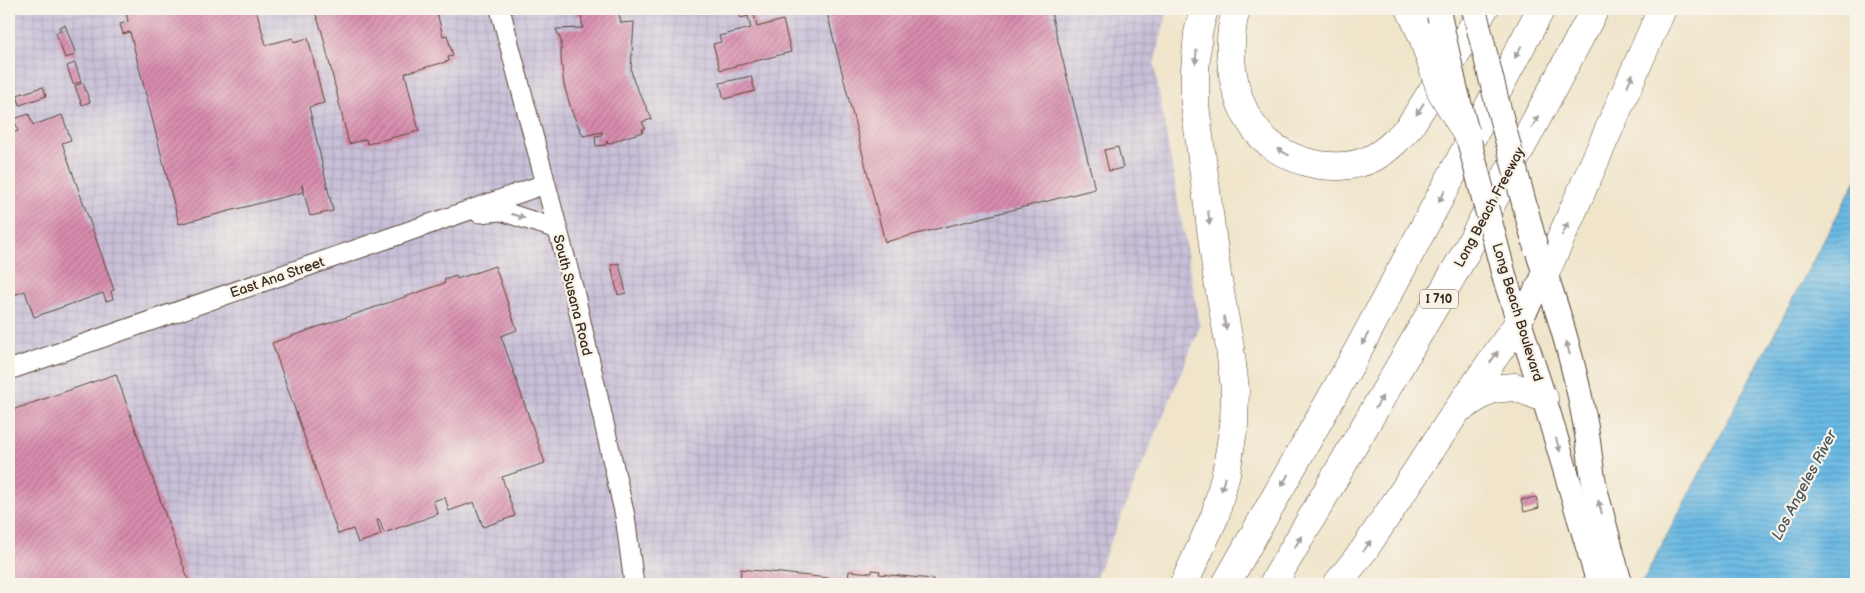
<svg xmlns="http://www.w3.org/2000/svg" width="1865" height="593" viewBox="0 0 1865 593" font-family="'Balsamiq Sans',sans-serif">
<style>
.industrial{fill:url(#industrial-grid)}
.water{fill:url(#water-rules);stroke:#527281}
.building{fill:url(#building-hatch)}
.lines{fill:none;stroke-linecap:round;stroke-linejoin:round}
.tertiary-casing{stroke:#564638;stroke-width:21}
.primary-casing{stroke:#564638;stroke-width:26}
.motorway-casing{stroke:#564638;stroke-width:29}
.tertiary{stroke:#fff;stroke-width:19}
.primary{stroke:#fff;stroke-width:24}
.motorway{stroke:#fff;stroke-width:28}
.primary-bridge-casing{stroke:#564638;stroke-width:26;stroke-linecap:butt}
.motorway-bridge-casing{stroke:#564638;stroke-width:29;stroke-linecap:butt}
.primary-bridge{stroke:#fff;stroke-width:24}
.motorway-bridge{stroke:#fff;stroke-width:28}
.oneway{fill:#a79f9a}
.labels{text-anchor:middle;stroke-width:4.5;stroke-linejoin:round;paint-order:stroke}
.shield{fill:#f7f3e8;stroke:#73665b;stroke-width:1}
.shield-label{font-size:12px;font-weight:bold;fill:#3b2a1e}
.street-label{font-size:14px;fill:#3b2a1e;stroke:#f7f3e8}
.water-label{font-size:15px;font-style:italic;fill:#495559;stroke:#f7f3e8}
</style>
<defs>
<pattern id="industrial-grid" width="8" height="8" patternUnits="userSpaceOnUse" patternTransform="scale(1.25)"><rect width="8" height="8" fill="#c8bfd8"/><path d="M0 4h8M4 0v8" fill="none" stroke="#ada4b9"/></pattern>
<pattern id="water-rules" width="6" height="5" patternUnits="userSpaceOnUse" patternTransform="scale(1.25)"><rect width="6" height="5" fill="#69b9e4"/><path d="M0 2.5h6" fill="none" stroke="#5897b8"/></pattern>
<pattern id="building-hatch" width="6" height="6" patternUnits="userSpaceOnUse" patternTransform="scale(1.25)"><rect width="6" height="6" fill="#d88cae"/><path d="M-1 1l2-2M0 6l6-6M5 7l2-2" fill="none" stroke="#b0738d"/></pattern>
</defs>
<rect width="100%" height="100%" fill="#f7f3e8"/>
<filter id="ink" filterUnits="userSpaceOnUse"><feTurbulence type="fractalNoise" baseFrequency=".02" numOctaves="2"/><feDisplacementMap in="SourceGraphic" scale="10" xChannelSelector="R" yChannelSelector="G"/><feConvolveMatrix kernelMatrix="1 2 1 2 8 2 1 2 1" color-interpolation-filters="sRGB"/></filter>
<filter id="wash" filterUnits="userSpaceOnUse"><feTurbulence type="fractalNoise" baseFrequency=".0096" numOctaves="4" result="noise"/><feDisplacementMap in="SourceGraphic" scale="20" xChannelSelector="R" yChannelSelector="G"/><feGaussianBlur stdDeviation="1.12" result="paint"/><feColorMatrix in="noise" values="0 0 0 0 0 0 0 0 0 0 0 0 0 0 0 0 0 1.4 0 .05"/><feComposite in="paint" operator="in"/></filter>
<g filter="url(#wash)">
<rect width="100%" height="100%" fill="#f0e5ca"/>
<!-- industrial -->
<path class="industrial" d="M 9,9 L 1168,9 L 1154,64 L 1200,327 L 1093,584 L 9,584 Z"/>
<!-- water -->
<path class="water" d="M 1856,180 L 1856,584 L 1641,584 Z"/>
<g id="blocks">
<!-- building -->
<g class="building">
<path d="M 139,9 L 256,9 L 266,45 L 293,38 L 294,42 L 308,38 L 324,103 L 309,107 L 333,211 L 310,216 L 302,185 L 303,192 L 179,224 L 130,32 L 123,34 L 120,24 L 128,22 L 126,12 Z"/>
<path d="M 314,9 L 436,9 L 443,36 L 447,35 L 453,56 L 448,57 L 449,61 L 405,73 L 419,131 L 367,144 L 366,139 L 349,144 L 322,32 Z"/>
<path d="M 576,9 L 618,9 L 621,23 L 634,22 L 631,70 L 634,82 L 652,119 L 642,122 L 645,128 L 642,129 L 643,132 L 626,137 L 608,144 L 607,141 L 606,145 L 596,146 L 595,136 L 602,135 L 602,132 L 583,136 L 572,112 L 564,85 L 561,58 L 561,41 L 556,29 L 583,28 L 581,16 L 574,15 Z"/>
<path d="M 746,9 L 773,9 L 754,14 L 757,27 L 783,20 L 791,52 L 720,70 L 713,44 L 721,42 L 719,36 L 751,28 L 748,16 L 741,18 L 739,12 L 747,10 Z"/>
<path d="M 826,9 L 1050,9 L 1095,189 L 885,242 Z"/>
<path d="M 65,25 L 76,55 L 65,58 L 56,33 L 61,31 L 59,27 Z"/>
<path d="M 75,63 L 81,82 L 73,84 L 67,66 Z"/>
<path d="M 751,76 L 755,91 L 724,99 L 720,83 Z"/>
<path d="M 83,83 L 90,102 L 82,105 L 75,86 Z"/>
<path d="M 43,87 L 46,96 L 20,105 L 17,95 Z"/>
<path d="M 29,114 L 33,125 L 62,115 L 71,140 L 62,143 L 114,290 L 111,291 L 113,299 L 106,301 L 103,293 L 34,317 L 25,291 L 9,297 L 9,134 L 18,131 L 14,119 Z"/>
<path d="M 1118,147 L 1123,168 L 1109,171 L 1104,150 Z"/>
<path d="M 619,263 L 626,293 L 618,295 L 611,265 Z"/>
<path d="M 495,266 L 517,330 L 501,336 L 545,463 L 502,477 L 515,516 L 483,527 L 474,502 L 449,511 L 445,497 L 433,501 L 438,514 L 384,533 L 379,519 L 377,520 L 381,535 L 358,543 L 353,529 L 338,534 L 272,343 L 445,283 L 444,280 L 456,276 L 457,279 Z"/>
<path d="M 116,374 L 189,582 L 184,584 L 9,584 L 9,411 Z"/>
<path d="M 1536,497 L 1539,508 L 1524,512 L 1521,500 Z"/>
<path d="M 741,569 L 848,580 L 849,571 L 872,573 L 872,570 L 880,571 L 879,574 L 933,579 L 932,584 L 740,584 Z"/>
</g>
</g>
</g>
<g filter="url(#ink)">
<use href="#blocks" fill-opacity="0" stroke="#564638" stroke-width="1"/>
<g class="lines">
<!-- tertiary casing -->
<g class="tertiary-casing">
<g id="tertiary">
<path d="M 500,9 L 575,295 L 625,516 L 634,584"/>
<path d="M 479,213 L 501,211 L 557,229"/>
<path d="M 9,370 L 545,184"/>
</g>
</g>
<!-- primary casing -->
<g class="primary-casing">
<g id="primary">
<path d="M 1539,256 C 1558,309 1574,363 1584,417 C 1589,441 1590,465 1595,488 C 1603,521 1612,552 1620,584"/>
<path d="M 1505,279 L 1544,398 L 1599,584"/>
<path d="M 1519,322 L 1545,274"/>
</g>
</g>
<!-- motorway casing -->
<g class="motorway-casing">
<g id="motorway">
<path d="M 1236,9 C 1226,46 1230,93 1253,126 C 1277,161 1334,177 1373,158 C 1388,150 1399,138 1410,126 L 1484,9"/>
<path d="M 1410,9 L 1422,35"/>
<path d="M 1545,274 L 1662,9"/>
<path d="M 1464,406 L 1491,389 L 1515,387 L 1544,398"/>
<path d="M 1184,584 L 1215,516 L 1226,473 L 1234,425 L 1235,389 L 1230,348 L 1217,275 L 1195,105 L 1195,70 L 1198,33 L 1204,9"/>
<path d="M 1226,584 L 1350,365 L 1541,9"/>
<path d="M 1273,584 L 1462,259 L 1595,9"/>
<path d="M 1337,584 L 1364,550 L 1456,412 L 1519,322"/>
</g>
</g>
<!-- tertiary -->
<use href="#tertiary" class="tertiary"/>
<!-- primary -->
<use href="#primary" class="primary"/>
<!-- motorway -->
<use href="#motorway" class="motorway"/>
<!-- primary-bridge casing -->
<g class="primary-bridge-casing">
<g id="primary-bridge">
<path d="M 1474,9 L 1497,102 L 1536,248"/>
<path d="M 1439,15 L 1455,87 L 1505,279"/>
</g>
</g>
<!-- motorway-bridge casing -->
<g class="motorway-bridge-casing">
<path id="motorway-bridge" d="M 1422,35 L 1441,91 L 1468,136"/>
</g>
<!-- primary-bridge -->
<use href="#primary-bridge" class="primary-bridge"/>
<!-- motorway-bridge -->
<use href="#motorway-bridge" class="motorway-bridge"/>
</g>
<!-- one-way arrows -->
<defs><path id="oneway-solid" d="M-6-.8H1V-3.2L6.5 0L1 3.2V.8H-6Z" transform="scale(1.25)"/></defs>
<g class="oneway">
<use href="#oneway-solid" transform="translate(1518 52) rotate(118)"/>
<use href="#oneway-solid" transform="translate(1196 57) rotate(95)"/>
<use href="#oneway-solid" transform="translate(1630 80) rotate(-66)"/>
<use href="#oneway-solid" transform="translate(1420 109) rotate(122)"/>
<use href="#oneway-solid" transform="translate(1535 122) rotate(-62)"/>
<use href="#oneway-solid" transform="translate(1283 152) rotate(-151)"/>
<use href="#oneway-solid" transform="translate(1442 196) rotate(118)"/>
<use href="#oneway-solid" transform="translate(518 216) rotate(17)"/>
<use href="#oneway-solid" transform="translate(1209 218) rotate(83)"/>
<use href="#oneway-solid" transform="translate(1565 229) rotate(-66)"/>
<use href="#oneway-solid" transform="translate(1225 323) rotate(80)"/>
<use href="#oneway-solid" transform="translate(1365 339) rotate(119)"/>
<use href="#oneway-solid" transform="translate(1568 348) rotate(-105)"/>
<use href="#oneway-solid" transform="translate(1494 357) rotate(-55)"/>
<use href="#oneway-solid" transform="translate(1379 402) rotate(-60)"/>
<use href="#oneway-solid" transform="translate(1558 445) rotate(73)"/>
<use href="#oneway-solid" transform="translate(1285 480) rotate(120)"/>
<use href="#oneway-solid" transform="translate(1223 484) rotate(104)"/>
<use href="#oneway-solid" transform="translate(1600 507) rotate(-105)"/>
<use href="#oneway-solid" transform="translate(1298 542) rotate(-60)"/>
<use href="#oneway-solid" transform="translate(1367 546) rotate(-55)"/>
</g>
</g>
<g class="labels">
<!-- shield labels -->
<rect class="shield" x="1420" y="289.5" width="38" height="19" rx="4"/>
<g class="shield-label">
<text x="1439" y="303">I 710</text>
</g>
<!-- street labels -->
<g class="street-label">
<text transform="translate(1489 207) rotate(-62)" y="5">Long Beach Freeway</text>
<text transform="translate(277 277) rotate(-19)" y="5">East Ana Street</text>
<text transform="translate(573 295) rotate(76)" y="5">South Susana Road</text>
<text transform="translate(1518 312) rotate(73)" y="5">Long Beach Boulevard</text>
</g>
<!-- water labels -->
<g class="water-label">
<text transform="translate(1804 485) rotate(-62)" y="5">Los Angeles River</text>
</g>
</g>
<!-- margin -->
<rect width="1865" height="593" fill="none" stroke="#f7f3e8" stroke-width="30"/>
</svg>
